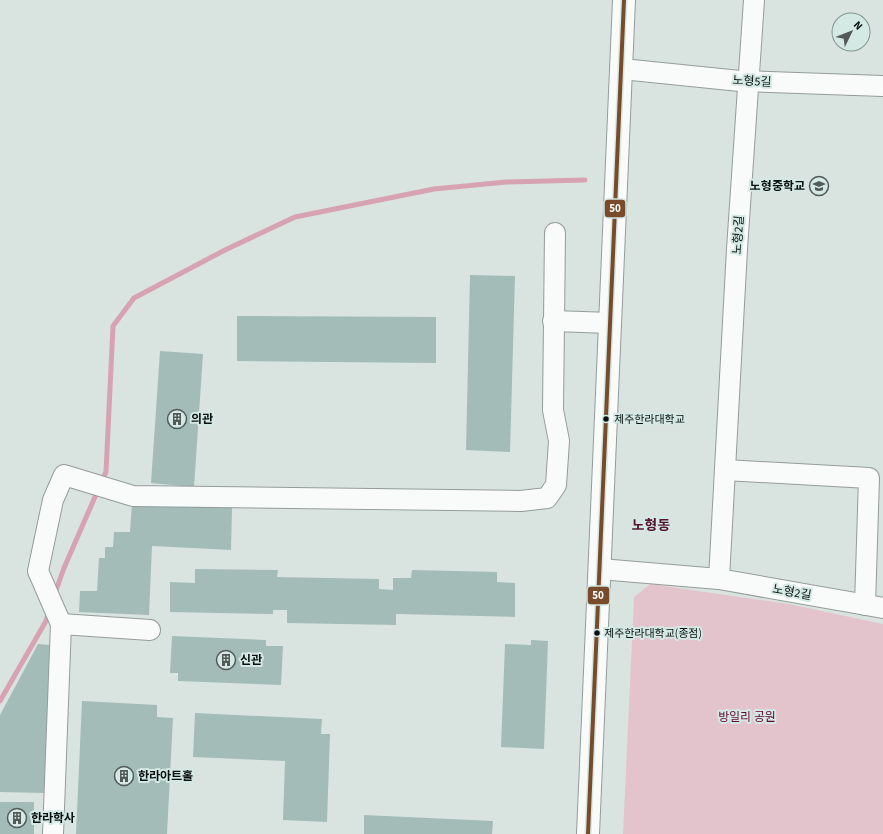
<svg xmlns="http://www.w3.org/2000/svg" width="883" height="834" viewBox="0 0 883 834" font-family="'Source Sans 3','Noto Sans KR',sans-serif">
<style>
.green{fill:#e3c4cc}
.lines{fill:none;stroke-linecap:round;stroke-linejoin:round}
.stream{stroke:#d7a2b1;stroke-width:5}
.building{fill:#a3bcb7}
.minor-casing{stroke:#949c9a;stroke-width:22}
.major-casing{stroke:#949c9a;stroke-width:24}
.minor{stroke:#f9fbfa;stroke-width:20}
.major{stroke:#f9fbfa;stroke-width:22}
.bus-1-casing{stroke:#d4e9e4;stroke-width:7}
.bus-1{stroke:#7a4b2a;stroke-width:4}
.bus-dot{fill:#09100f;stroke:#d4e9e4;stroke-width:1.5}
.labels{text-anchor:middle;stroke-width:4;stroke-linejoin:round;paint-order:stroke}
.bus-label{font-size:11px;fill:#09100f;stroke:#d4e9e4;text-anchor:start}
.street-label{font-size:12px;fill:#09100f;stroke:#d4e9e4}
.poi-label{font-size:12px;font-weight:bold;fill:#09100f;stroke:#d4e9e4;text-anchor:start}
.park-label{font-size:12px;fill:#670432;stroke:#d4e9e4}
.quarter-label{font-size:14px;font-weight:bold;fill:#56132d;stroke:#d4e9e4}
.line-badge{stroke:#d4e9e4;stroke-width:1.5}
.badge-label{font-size:11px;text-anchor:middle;font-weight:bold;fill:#fff}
</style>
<rect width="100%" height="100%" fill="#d9e4e1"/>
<!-- green -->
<path class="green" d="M 650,584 L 789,604 L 883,624 L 883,834 L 623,834 L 634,597 Z"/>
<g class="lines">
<!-- stream -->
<g class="stream">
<path d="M 101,483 L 106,472 L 113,326 L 134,298 L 225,250 L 295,217 L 434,189 L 506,182 L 585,180"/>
<path d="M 55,593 L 64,568 L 98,490"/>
<path d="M 0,701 L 46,621 L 49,611"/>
</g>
</g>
<!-- building -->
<g class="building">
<path d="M 470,275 L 515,276 L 510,452 L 466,450 Z"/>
<path d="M 237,316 L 436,317 L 436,363 L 237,361 Z"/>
<path d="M 160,351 L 203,354 L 194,487 L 151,483 Z"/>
<path d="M 132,503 L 232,508 L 231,550 L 152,546 L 149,615 L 79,612 L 80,591 L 97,591 L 99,558 L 105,558 L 105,547 L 113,547 L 114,532 L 130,532 Z"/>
<path d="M 195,569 L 278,570 L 277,577 L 379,579 L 379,589 L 393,590 L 393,578 L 411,578 L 412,570 L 497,572 L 497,582 L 515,583 L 515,617 L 396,614 L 396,625 L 287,623 L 287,610 L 273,610 L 273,614 L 170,612 L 170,582 L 195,583 Z"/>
<path d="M 172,636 L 266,640 L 266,646 L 283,646 L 281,685 L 178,681 L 178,673 L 170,673 Z"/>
<path d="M 531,640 L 548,641 L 544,749 L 501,747 L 505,644 L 531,645 Z"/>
<path d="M 38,644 L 50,645 L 45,793 L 0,792 L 0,715 Z"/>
<path d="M 82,701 L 157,705 L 157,717 L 173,718 L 167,834 L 76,834 Z"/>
<path d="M 195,713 L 322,719 L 321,734 L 330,734 L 327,822 L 283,820 L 285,761 L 193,757 Z"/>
<rect x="0" y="802" width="34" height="32"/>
<path d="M 364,815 L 493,821 L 492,834 L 364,834 Z"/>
</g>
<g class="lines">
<!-- minor casing -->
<g class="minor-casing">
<g id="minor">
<path d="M 622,69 L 740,81 L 883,86"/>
<path d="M 553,321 L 611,323"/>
<path d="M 725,470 L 869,478 L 865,605"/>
<path d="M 600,569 L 719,579 L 883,608"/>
<path d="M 719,579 L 737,249 L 754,0"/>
<path d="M 61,624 L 150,630"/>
<path d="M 53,834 L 61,624 L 38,571 L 53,500 L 64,475 L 133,496 L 521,501 L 547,498 L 556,485 L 559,441 L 553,410 L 555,233"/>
</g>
</g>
<!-- major casing -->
<g class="major-casing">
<path id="major" d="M 588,834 L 624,0"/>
</g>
<!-- minor -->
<use href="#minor" class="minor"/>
<!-- major -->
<use href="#major" class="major"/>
<!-- bus-1 casing -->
<g class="bus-1-casing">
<path id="bus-1" d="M 588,834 L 624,0"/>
</g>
<!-- bus-1 -->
<use href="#bus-1" class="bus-1"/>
</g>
<!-- icons -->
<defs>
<g id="school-ring" transform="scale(1)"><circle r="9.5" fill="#d4e9e4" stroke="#525a58" stroke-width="1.5"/><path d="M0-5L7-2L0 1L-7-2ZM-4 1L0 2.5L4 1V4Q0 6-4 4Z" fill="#525a58"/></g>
<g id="building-ring" transform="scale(1)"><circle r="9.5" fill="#d4e9e4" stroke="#525a58" stroke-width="1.5"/><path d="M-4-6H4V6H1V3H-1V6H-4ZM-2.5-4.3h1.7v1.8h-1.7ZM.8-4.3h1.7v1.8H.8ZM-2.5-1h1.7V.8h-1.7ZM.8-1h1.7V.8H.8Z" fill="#525a58"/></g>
</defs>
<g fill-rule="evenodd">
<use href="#school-ring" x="819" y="186"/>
<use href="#building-ring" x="177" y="419"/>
<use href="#building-ring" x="226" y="660"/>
<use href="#building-ring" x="124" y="776"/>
<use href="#building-ring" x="17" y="818"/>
</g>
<!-- markers -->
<g class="bus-dot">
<circle cx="606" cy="419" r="3.5"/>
<circle cx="597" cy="633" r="3.5"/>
</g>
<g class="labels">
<!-- bus labels -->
<g class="bus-label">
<text x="614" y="423">제주한라대학교</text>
<text x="604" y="637">제주한라대학교(종점)</text>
</g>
<!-- street labels -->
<g class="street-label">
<text transform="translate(752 81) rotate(3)" y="4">노형5길</text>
<text transform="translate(738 235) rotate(-86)" y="4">노형2길</text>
<text transform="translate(792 592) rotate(10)" y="4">노형2길</text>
</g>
<!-- poi labels -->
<g class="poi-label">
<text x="805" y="190" text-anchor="end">노형중학교</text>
<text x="191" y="423">의관</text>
<text x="240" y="664">신관</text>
<text x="138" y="780">한라아트홀</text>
<text x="31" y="822">한라학사</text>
</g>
<!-- park labels -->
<g class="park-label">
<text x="747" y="721">방일리 공원</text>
</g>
<!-- quarter labels -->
<g class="quarter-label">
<text x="651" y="530">노형동</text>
</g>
</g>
<g class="line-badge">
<rect x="604" y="199" width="22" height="19" rx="4" fill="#7a4b2a"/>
<rect x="587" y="586" width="23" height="19" rx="4" fill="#7a4b2a"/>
</g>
<g class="badge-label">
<text x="615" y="212">50</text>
<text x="598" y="599">50</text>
</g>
<!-- north arrow -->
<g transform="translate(851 32) rotate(47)"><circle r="19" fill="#d4e9e4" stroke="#83928f"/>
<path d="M0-3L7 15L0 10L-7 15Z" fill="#525a58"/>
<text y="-6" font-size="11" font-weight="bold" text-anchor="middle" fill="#09100f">N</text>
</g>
</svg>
